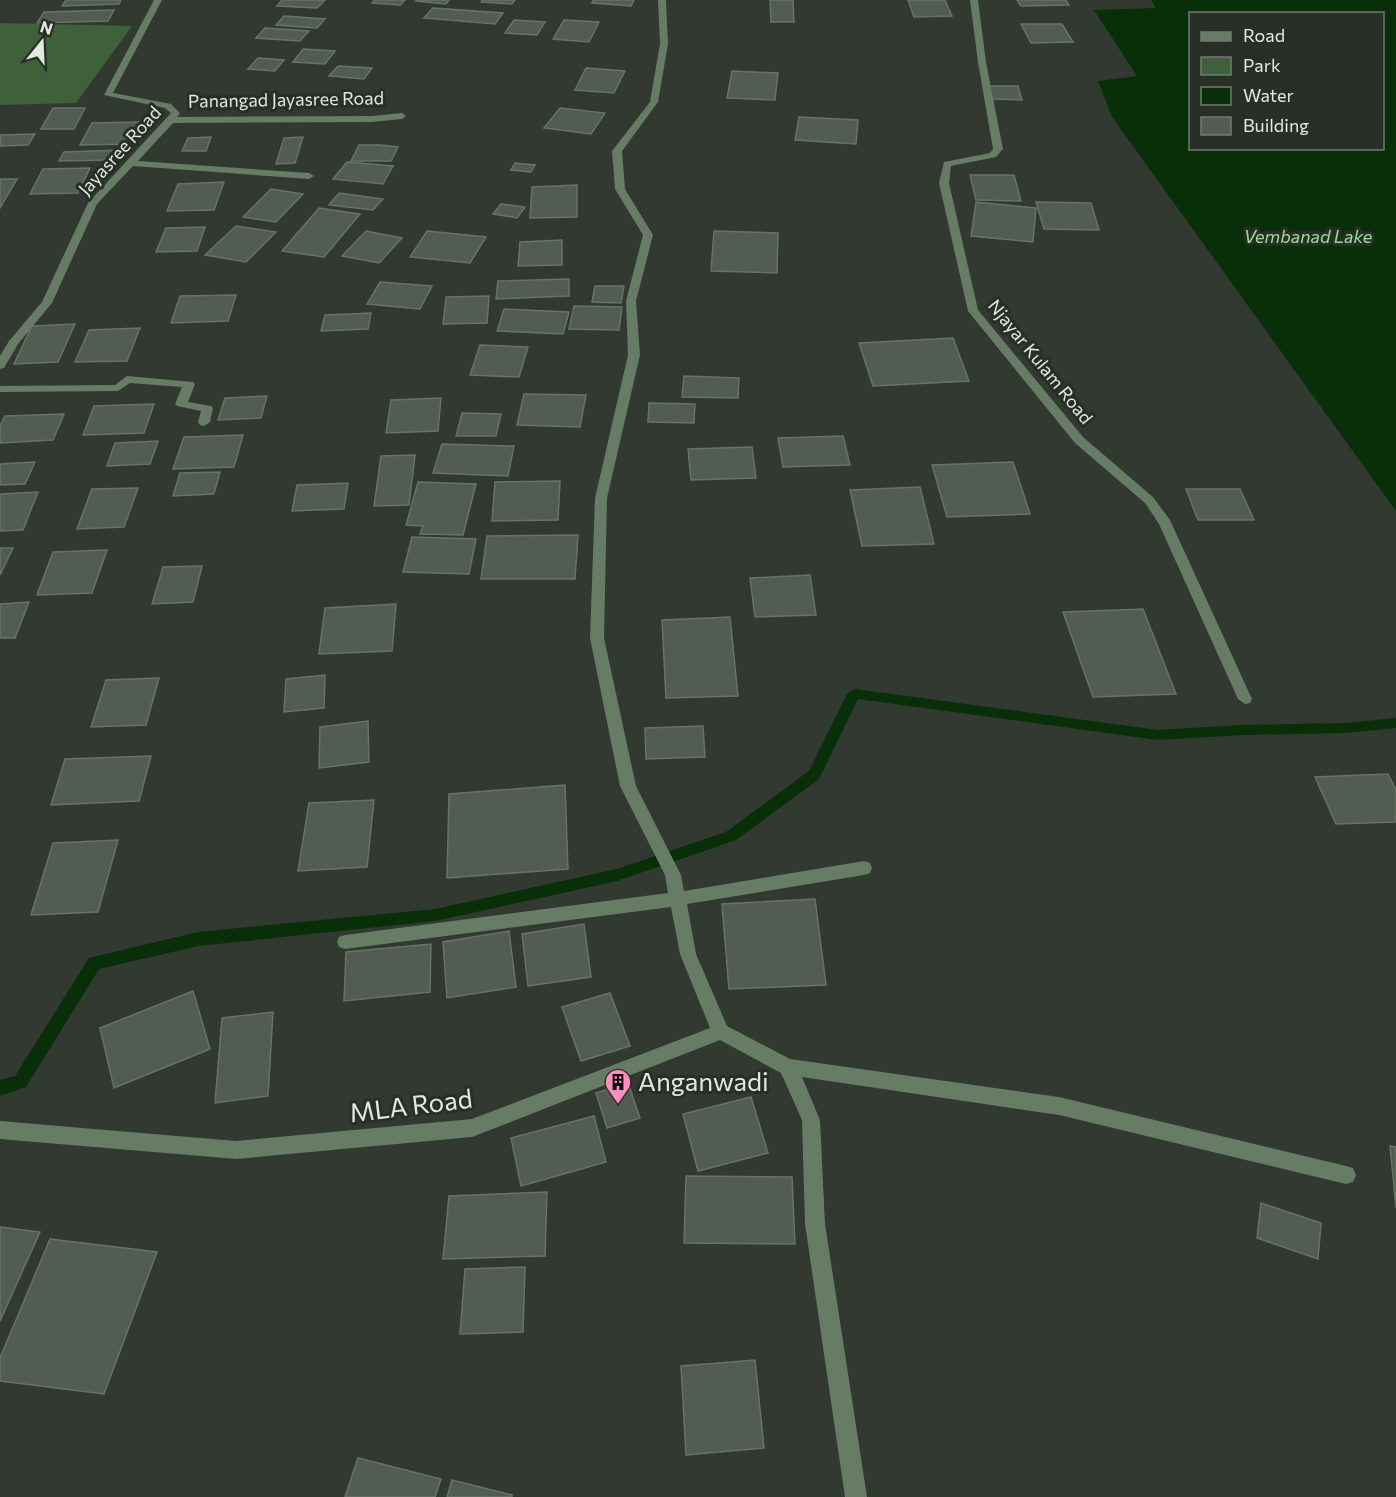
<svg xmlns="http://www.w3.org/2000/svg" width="1396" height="1497" viewBox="0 0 1396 1497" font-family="Commissioner,sans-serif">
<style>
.green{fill:#3e603b}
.water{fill:#082f07;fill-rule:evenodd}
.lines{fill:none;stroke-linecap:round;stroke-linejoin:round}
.stream{fill:#082f07;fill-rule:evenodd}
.building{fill:#535c52;stroke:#687267;stroke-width:1.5}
.minor{fill:#667c65;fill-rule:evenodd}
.labels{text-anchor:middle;stroke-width:6;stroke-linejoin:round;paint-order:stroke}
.far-street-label{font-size:18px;fill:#e3e9e2;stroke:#272f26}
.far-water-label{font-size:18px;font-style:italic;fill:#97e092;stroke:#272f26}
.near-poi-label{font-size:26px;fill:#e3e9e2;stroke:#272f26;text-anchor:start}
.near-street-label{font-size:26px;fill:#e3e9e2;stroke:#272f26}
</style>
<rect width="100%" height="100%" fill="#313930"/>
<!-- green -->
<path class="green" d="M 0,23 L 132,26 L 76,103 L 0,105 Z"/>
<!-- water -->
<path class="water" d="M 1151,0 L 1396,0 L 1396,511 L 1112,117 L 1098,81 L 1137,76 L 1094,10 L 1156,8 ZM 1190,14 L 1382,14 L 1382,148 L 1190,148 Z"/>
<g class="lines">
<!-- stream -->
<path class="stream" d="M 854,689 L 1158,730 L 1241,725 L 1345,723 L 1396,718 L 1396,728 L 1345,733 L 1241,735 L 1158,740 L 858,699 L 819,779 L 736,840 L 617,881 L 435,921 L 198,946 L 99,969 L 26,1087 L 0,1096 L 0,1080 L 15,1076 L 89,958 L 198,932 L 435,909 L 617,869 L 726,832 L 809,771 L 847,694 Z"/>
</g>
<!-- building -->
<g class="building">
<path d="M 66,0 L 121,0 L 119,4 L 62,6 Z"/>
<path d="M 282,0 L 325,0 L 317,8 L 277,6 Z"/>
<path d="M 375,0 L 405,0 L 400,5 L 372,3 Z"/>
<path d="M 418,0 L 449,0 L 446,4 L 416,1 Z"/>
<path d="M 482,0 L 515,0 L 512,4 L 481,2 Z"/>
<path d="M 593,0 L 634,0 L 631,6 L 592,3 Z"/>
<path d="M 770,0 L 793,0 L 794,22 L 771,22 Z"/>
<path d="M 908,0 L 945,0 L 952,16 L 914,17 Z"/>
<path d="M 1017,0 L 1066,0 L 1069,5 L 1021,6 Z"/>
<path d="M 433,8 L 503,13 L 495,24 L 424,18 Z"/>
<path d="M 114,10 L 108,21 L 37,23 L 44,12 Z"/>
<path d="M 284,16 L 325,19 L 317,28 L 276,25 Z"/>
<path d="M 514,20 L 545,22 L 537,35 L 505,33 Z"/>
<path d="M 564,20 L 599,22 L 589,42 L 553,39 Z"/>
<path d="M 1021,24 L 1062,24 L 1073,42 L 1031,43 Z"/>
<path d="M 265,28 L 309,31 L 300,41 L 256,38 Z"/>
<path d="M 303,49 L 335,51 L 325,64 L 293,62 Z"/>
<path d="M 258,58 L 284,60 L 275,71 L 248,69 Z"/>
<path d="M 338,66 L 372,68 L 364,79 L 329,76 Z"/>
<path d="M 586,68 L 625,71 L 614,93 L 575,90 Z"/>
<path d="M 732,71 L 778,73 L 775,100 L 727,98 Z"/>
<path d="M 989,86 L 1018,86 L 1022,100 L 992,99 Z"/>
<path d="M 53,108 L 85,108 L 74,129 L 41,129 Z"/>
<path d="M 560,108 L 605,113 L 591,134 L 544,128 Z"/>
<path d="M 799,117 L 858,120 L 856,144 L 795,140 Z"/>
<path d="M 139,122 L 129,144 L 80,145 L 92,123 Z"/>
<path d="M 35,134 L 28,145 L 0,146 L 1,135 Z"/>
<path d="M 211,137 L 206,151 L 182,151 L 188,138 Z"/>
<path d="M 303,137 L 295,163 L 276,164 L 284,138 Z"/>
<path d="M 359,145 L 380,145 L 398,147 L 391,161 L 351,161 Z"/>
<path d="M 120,150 L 116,160 L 59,161 L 64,152 Z"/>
<path d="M 347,162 L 393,166 L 383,184 L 333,179 Z"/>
<path d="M 515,163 L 535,165 L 531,172 L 511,170 Z"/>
<path d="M 90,168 L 78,193 L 30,194 L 43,169 Z"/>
<path d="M 970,175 L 1014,175 L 1021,201 L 976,200 Z"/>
<path d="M 0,179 L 17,179 L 0,208 Z"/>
<path d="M 224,182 L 214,210 L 167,211 L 178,184 Z"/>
<path d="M 577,185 L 577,217 L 530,218 L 532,187 Z"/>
<path d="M 271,189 L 303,194 L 276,222 L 243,217 Z"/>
<path d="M 339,193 L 383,199 L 373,210 L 329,205 Z"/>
<path d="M 976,202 L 1036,208 L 1033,242 L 971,236 Z"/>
<path d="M 1036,202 L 1091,203 L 1099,230 L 1044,229 Z"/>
<path d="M 501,204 L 525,207 L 517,218 L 493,214 Z"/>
<path d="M 319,208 L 360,214 L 324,257 L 282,251 Z"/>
<path d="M 236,226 L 276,232 L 246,262 L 205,255 Z"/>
<path d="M 205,227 L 197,251 L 156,252 L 166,228 Z"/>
<path d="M 366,231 L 402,238 L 379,263 L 342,256 Z"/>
<path d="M 427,231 L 486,237 L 470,263 L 410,257 Z"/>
<path d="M 714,231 L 778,233 L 777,273 L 711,271 Z"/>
<path d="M 562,240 L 562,265 L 518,266 L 520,242 Z"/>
<path d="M 569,279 L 569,296 L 496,299 L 498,281 Z"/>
<path d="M 380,282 L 432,286 L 420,309 L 367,304 Z"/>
<path d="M 595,286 L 624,286 L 621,303 L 592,302 Z"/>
<path d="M 236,295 L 228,321 L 171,323 L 180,296 Z"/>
<path d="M 489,296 L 487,323 L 443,324 L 446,297 Z"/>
<path d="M 574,306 L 622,307 L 619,330 L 569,329 Z"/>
<path d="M 504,309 L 569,312 L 563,334 L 497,331 Z"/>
<path d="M 371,313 L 368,329 L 321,331 L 325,315 Z"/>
<path d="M 75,324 L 58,362 L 14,364 L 32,326 Z"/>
<path d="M 140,328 L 127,361 L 75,362 L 89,330 Z"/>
<path d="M 953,338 L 969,381 L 873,386 L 859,343 Z"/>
<path d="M 480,345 L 528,347 L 519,377 L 470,375 Z"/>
<path d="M 684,376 L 739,378 L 738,398 L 682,397 Z"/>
<path d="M 524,394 L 586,395 L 580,427 L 517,425 Z"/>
<path d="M 267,396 L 261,418 L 218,420 L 225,398 Z"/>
<path d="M 441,398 L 438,431 L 386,433 L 391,400 Z"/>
<path d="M 649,403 L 695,404 L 694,423 L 648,422 Z"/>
<path d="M 154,404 L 144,433 L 83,435 L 94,406 Z"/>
<path d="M 462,413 L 501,414 L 496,436 L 456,436 Z"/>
<path d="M 64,414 L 53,440 L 0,443 L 0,426 L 5,416 Z"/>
<path d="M 243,435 L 234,467 L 173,469 L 184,437 Z"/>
<path d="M 843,436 L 850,465 L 783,467 L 778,438 Z"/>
<path d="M 158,441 L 150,464 L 107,466 L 115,443 Z"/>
<path d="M 442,444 L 514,446 L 508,476 L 433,473 Z"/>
<path d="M 752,447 L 756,478 L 691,480 L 688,449 Z"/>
<path d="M 415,455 L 409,505 L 374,506 L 381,456 Z"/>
<path d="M 35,462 L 25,484 L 0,485 L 0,464 Z"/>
<path d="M 1013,462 L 1030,514 L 947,517 L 932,465 Z"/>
<path d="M 220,472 L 214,494 L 173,496 L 180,473 Z"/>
<path d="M 560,481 L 558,520 L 492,521 L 495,482 Z"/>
<path d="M 418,482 L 476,484 L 463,535 L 420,534 L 423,526 L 406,525 Z"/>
<path d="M 348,483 L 344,509 L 292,511 L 297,485 Z"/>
<path d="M 920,487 L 934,544 L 862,546 L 850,490 Z"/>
<path d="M 138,488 L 124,527 L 77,529 L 92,489 Z"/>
<path d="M 1186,489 L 1240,489 L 1254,520 L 1198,520 Z"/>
<path d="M 38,492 L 23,530 L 0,531 L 0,494 Z"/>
<path d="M 578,535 L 575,579 L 481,579 L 487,536 Z"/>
<path d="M 412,537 L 476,539 L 469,574 L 403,572 Z"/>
<path d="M 0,548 L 13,548 L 0,575 Z"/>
<path d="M 107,550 L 92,593 L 37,595 L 53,552 Z"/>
<path d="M 202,566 L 193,602 L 152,604 L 163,567 Z"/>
<path d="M 810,575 L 816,615 L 755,617 L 750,578 Z"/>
<path d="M 29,602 L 15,638 L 0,638 L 0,604 Z"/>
<path d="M 396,604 L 392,651 L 319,654 L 325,608 Z"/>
<path d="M 1143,609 L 1176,694 L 1093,697 L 1063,612 Z"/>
<path d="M 730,617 L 738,696 L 666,698 L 662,620 Z"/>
<path d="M 325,675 L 324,708 L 284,712 L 286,679 Z"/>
<path d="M 159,678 L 146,725 L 91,727 L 106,680 Z"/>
<path d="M 368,721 L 369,762 L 319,768 L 320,727 Z"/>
<path d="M 703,726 L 705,757 L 646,759 L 645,728 Z"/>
<path d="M 151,756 L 139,801 L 51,805 L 65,759 Z"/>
<path d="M 1388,774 L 1396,790 L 1396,822 L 1336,824 L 1315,777 Z"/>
<path d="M 565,785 L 568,869 L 447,878 L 449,794 Z"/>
<path d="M 374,800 L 367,867 L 298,871 L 309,803 Z"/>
<path d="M 118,840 L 98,912 L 31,915 L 53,843 Z"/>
<path d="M 815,899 L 826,985 L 729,989 L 722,904 Z"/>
<path d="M 584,924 L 591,977 L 528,986 L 522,934 Z"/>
<path d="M 509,931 L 516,987 L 447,998 L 443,942 Z"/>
<path d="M 431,944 L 430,992 L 344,1001 L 346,952 Z"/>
<path d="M 193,991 L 210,1049 L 114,1088 L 100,1028 Z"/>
<path d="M 610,993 L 630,1046 L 581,1061 L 562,1007 Z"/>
<path d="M 273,1012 L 268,1096 L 215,1103 L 222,1018 Z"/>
<path d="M 628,1083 L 640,1118 L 607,1128 L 596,1093 Z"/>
<path d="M 751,1097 L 768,1153 L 698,1171 L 683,1114 Z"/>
<path d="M 594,1116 L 606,1162 L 521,1186 L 511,1138 Z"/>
<path d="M 1390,1146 L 1396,1147 L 1396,1208 Z"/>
<path d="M 686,1176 L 792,1177 L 795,1244 L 684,1243 Z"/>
<path d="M 547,1192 L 545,1256 L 443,1259 L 449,1196 Z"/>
<path d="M 1261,1203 L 1321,1223 L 1318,1259 L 1257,1238 Z"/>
<path d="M 0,1227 L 40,1232 L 0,1321 Z"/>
<path d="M 50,1239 L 157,1252 L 104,1394 L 0,1381 L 0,1358 Z"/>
<path d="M 525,1267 L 523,1332 L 460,1334 L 465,1269 Z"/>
<path d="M 755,1360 L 764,1448 L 686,1455 L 681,1366 Z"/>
<path d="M 358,1458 L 441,1479 L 435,1497 L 345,1497 Z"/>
<path d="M 452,1480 L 512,1495 L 512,1497 L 447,1497 Z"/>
</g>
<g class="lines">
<!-- minor -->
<g class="minor">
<path d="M 154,0 L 162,0 L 113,93 L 171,104 L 180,113 L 177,117 L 372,116 L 402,113 L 406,116 L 402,119 L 372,122 L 173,123 L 138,161 L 309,173 L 314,176 L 309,179 L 133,166 L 97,204 L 52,303 L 18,344 L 4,368 L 0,369 L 0,356 L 9,341 L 42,302 L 88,203 L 171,113 L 165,108 L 104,95 Z"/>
<path d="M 658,0 L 666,0 L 668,44 L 658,102 L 622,151 L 625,189 L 653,235 L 636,301 L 640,355 L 607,498 L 604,638 L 636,786 L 681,875 L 684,891 L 864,861 L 870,863 L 872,868 L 870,873 L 864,875 L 687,904 L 696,954 L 727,1026 L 790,1059 L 1059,1097 L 1346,1166 L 1353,1168 L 1356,1175 L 1353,1182 L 1346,1184 L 1059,1115 L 802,1077 L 820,1120 L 825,1224 L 867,1497 L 845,1497 L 805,1224 L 802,1120 L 781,1073 L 720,1040 L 472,1137 L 236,1159 L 0,1139 L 0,1121 L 236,1141 L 472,1119 L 710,1028 L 680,954 L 671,907 L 345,949 L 339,947 L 337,942 L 339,937 L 345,935 L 668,893 L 665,875 L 620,786 L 590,638 L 595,498 L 628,355 L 626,301 L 643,235 L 615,189 L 612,151 L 650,102 L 660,44 Z"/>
<path d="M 970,0 L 978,0 L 986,62 L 1003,149 L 996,157 L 951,166 L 949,183 L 978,310 L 1083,437 L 1153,497 L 1170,520 L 1252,699 L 1250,703 L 1245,704 L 1238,699 L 1159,524 L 1145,503 L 1075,443 L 968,311 L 939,183 L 944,162 L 990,153 L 993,149 L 978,62 Z"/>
<path d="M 127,376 L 193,382 L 195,384 L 188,402 L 211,406 L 213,408 L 210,422 L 204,426 L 200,425 L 198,422 L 201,411 L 177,406 L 175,404 L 182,387 L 130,383 L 118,391 L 0,392 L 0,386 L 115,385 Z"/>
</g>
</g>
<!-- icons -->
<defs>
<g id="building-pin" transform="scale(1.35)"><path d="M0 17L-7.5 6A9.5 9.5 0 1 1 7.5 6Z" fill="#fd8ebf" stroke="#272f26"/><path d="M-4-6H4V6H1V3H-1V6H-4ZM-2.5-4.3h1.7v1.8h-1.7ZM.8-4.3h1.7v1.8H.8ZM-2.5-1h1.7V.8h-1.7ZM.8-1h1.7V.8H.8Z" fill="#111"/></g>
</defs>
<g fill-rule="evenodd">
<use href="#building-pin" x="618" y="1082"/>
</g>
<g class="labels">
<!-- far-street labels -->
<g class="far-street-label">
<text transform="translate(286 100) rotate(-1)" y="6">Panangad Jayasree Road</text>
<text transform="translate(120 151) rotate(-48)" y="6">Jayasree Road</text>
<text transform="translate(1040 362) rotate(51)" y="6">Njayar Kulam Road</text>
</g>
<!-- far-water labels -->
<g class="far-water-label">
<text x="1308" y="243">Vembanad Lake</text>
</g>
<!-- near-poi labels -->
<g class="near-poi-label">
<text x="638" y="1091">Anganwadi</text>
</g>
<!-- near-street labels -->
<g class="near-street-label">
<text transform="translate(411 1106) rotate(-7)" y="9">MLA Road</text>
</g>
</g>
<!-- legend -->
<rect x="1189" y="12" width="195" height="138" fill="#272f26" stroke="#727971" stroke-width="1.5"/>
<rect x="1201" y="32" width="30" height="9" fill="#667c65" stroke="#727971" stroke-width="1.5"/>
<text x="1243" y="42" font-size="18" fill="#e3e9e2">Road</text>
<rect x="1201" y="57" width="30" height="18" fill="#3e603b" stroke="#727971" stroke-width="1.5"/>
<text x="1243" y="72" font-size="18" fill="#e3e9e2">Park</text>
<rect x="1201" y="87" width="30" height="18" fill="#082f07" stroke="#727971" stroke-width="1.5"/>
<text x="1243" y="102" font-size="18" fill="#e3e9e2">Water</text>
<rect x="1201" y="117" width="30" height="18" fill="#535c52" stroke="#727971" stroke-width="1.5"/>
<text x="1243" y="132" font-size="18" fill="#e3e9e2">Building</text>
<!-- north arrow -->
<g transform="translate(42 42) rotate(18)" stroke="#272f26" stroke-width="4.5" paint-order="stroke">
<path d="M0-4.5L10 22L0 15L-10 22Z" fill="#e3e9e2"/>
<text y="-9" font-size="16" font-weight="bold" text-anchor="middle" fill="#e3e9e2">N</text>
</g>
</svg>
